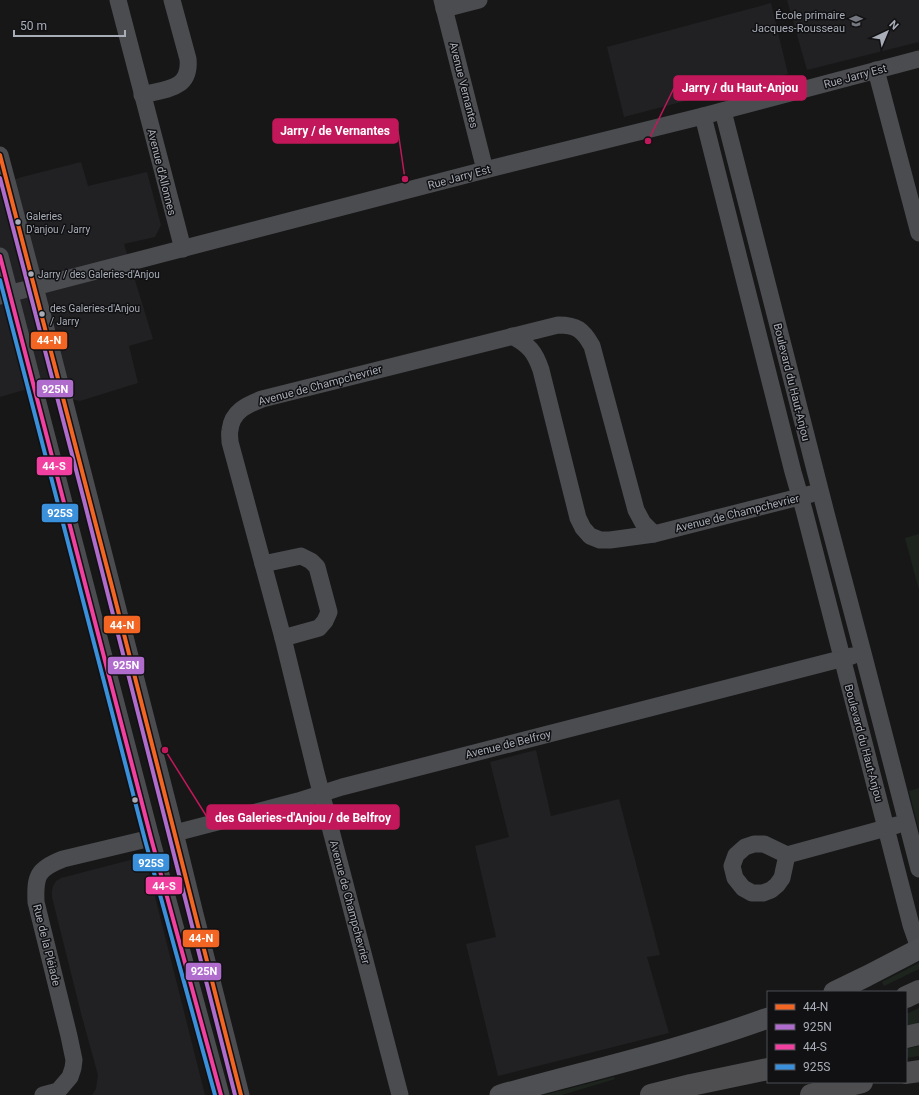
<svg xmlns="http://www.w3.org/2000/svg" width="919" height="1095" viewBox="0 0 919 1095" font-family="Roboto,sans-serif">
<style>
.built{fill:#212123}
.green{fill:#1d241e}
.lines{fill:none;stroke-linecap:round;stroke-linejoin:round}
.minor{stroke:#4b4c50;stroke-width:17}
.major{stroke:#4d4f52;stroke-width:21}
.highway{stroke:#4e4e51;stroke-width:22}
.bus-1-casing{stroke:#111113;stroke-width:7}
.bus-2-casing{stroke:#111113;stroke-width:7}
.bus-3-casing{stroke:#111113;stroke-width:7}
.bus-4-casing{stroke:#111113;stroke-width:7}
.bus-1{stroke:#f26522;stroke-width:4}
.bus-2{stroke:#b06ccc;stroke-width:4}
.bus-3{stroke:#f240a1;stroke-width:4}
.bus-4{stroke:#3a90db;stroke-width:4}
.bus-dot{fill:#a8adb8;stroke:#111113;stroke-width:1.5}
.labels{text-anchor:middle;stroke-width:3;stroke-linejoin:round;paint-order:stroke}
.bus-label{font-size:10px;fill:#a8adb8;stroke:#111113;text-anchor:start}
.poi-label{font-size:11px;fill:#a8adb8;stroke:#111113;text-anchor:end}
.street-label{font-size:11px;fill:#a8adb8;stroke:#111113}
.leader{fill:none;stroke:#c2185b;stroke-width:1.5}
.callout-dot{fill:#c2185b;stroke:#111113;stroke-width:1.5}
.callout{fill:#c2185b;stroke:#c2185b;stroke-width:1.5}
.callout-label{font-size:12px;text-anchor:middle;font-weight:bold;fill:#fff}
.line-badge{stroke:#111113;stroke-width:1.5}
.badge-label{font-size:11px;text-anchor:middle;font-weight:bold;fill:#fff}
</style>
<rect width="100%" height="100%" fill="#171717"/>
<!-- built -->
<g class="built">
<path d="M 787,0 L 919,0 L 919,42 L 807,70 Z"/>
<path d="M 771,3 L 788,74 L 624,117 L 607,47 Z"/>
<path d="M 81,162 L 88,186 L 147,172 L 161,225 L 155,237 L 124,244 L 153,339 L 129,346 L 138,383 L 80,401 L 24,390 L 0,397 L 0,184 L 22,177 Z"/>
<path d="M 536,750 L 551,816 L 619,799 L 660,955 L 647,957 L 669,1033 L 498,1076 L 466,944 L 496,937 L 475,846 L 509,837 L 490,762 Z"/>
<path d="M 134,859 L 138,859 L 142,861 L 146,865 L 148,869 L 205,1095 L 92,1095 L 96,1089 L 98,1075 L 82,1017 L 52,897 L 52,891 L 53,886 L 56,881 L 61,878 Z"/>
</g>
<!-- green -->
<g class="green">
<path d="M 919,534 L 919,590 L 905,538 Z"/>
<path d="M 919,788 L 919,830 L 909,791 Z"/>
<path d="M 919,963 L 919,969 L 884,986 L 882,982 Z"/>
<path d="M 919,1008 L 919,1023 L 906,1027 L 906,1014 Z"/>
<path d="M 919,1046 L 919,1056 L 906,1058 L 906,1049 Z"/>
<path d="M 614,1077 L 615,1079 L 562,1095 L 544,1095 Z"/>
</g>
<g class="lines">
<!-- minor -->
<g class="minor">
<path d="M 118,0 L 183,249"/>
<path d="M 442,0 L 485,170"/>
<path d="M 444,9 L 479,0"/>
<path d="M 876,70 L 919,233"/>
<path d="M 142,95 C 165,89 191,90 188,59 L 172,0"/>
<path d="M 723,111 L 826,513 L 863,653 L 919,869"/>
<path d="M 703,116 L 793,472 L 804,510 L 911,925 L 919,948"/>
<path d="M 0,155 L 44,321 L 170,812 L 195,914 L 241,1095"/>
<path d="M 0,256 L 151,838 L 221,1095"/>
<path d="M 0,296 L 485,170 L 703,116 L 919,59"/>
<path d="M 512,336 C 529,345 535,352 541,370 L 578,518 L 583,528 L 590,536 L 600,540 L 610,540 L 654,534 L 811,494"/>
<path d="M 263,564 L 301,556 L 311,561 L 317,567 L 329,612 L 325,621 L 319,628 L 283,638"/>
<path d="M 175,833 L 298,801 L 342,787 L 852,656"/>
<path d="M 787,855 L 782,878 L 777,885 L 771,890 L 763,893 L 752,893 L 743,888 L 735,878 L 732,866 L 736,855 L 745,847 L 754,844 L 764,844 L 787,855 L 897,825"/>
<path d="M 43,1095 L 58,1091 L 70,1077 L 73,1068 L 74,1060 L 69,1036 L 36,902 C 35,876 37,869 63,859 L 151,838"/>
<path d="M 400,1095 L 316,773 L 283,638 L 230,442 C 230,438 229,434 230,430 C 232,411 247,405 262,399 L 558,325 C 577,325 583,330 592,346 L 636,510 L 643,523 L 654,534"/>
</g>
<!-- major -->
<g class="major">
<path d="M 834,992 L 867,976 L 919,949"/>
<path d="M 500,1095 C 590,1070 680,1050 768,1018"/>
</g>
<!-- highway -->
<g class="highway">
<path d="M 906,997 L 919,991"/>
<path d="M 906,1037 L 919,1034"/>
<path d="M 906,1073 L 919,1071"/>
<path d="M 651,1095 L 691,1085 L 768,1069"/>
<path d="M 811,1095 L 862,1082"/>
</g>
<!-- bus-1 casing -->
<g class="bus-1-casing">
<path id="bus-1" d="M 0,155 C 83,468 161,781 241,1095"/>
</g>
<!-- bus-2 casing -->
<g class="bus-2-casing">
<path id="bus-2" d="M 0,178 C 81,483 157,789 235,1095"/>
</g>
<!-- bus-3 casing -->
<g class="bus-3-casing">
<path id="bus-3" d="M 0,256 L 151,838 L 221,1095"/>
</g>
<!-- bus-4 casing -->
<g class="bus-4-casing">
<path id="bus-4" d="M 0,280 L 145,840 L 215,1095"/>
</g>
<!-- bus-1 -->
<use href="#bus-1" class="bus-1"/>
<!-- bus-2 -->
<use href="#bus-2" class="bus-2"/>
<!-- bus-3 -->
<use href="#bus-3" class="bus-3"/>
<!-- bus-4 -->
<use href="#bus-4" class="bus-4"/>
</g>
<!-- icons -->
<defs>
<g id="school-bare" transform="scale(1.08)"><path d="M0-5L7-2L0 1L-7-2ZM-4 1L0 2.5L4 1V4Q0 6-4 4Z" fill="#757880" stroke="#111113" stroke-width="2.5" paint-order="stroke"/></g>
</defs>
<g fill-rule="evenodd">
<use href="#school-bare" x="856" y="21"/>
</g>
<!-- markers -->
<g class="bus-dot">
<circle cx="18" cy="222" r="3.5"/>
<circle cx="31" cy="274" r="3.5"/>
<circle cx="42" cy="314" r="3.5"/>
<circle cx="135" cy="800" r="3.5"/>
</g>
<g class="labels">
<!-- bus labels -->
<g class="bus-label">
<text x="26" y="220">Galeries<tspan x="26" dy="13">D'anjou / Jarry</tspan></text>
<text x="38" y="278">Jarry / des Galeries-d'Anjou</text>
<text x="50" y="312">des Galeries-d'Anjou<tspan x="50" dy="13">/ Jarry</tspan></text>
</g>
<!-- poi labels -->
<g class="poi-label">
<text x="845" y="19">École primaire<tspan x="845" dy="13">Jacques-Rousseau</tspan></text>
</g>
<!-- street labels -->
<g class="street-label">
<text transform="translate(855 76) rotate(-15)" y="4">Rue Jarry Est</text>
<text transform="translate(464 85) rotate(76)" y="4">Avenue Vernantes</text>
<text transform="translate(162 172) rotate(76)" y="4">Avenue d'Allonnes</text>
<text transform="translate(459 177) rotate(-15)" y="4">Rue Jarry Est</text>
<text transform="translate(792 382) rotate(76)" y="4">Boulevard du Haut-Anjou</text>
<text transform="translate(320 385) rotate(-15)" y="4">Avenue de Champchevrier</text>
<text transform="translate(737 513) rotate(-14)" y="4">Avenue de Champchevrier</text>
<text transform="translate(864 743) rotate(75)" y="4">Boulevard du Haut-Anjou</text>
<text transform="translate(508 744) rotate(-14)" y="4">Avenue de Belfroy</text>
<text transform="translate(350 902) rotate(75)" y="4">Avenue de Champchevrier</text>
<text transform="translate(47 945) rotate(76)" y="4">Rue de la Pléiade</text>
</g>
</g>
<!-- callouts -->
<path class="leader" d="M648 141L674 88M405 179L398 131M165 750L207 817"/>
<g class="callout-dot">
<circle cx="648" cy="141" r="4"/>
<circle cx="405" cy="179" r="4"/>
<circle cx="165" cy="750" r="4"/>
</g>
<g class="callout">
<rect x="674" y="76" width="132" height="24" rx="4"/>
<rect x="273" y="119" width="125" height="24" rx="4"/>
<rect x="207" y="805" width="192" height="24" rx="4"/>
</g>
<g class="callout-label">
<text x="740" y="92">Jarry / du Haut-Anjou</text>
<text x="335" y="135">Jarry / de Vernantes</text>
<text x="303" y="822">des Galeries-d'Anjou / de Belfroy</text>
</g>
<g class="line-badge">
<rect x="30" y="331" width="38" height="19" rx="4" fill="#f26522"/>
<rect x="36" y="379" width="38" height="19" rx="4" fill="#b06ccc"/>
<rect x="36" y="456" width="37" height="20" rx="4" fill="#f240a1"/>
<rect x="41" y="503" width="38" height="20" rx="4" fill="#3a90db"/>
<rect x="103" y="615" width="38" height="19" rx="4" fill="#f26522"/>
<rect x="107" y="656" width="38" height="19" rx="4" fill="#b06ccc"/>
<rect x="132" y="853" width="38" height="19" rx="4" fill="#3a90db"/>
<rect x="145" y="876" width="38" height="19" rx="4" fill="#f240a1"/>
<rect x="182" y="929" width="38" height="19" rx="4" fill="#f26522"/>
<rect x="185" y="962" width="37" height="19" rx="4" fill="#b06ccc"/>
</g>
<g class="badge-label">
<text x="49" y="344">44-N</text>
<text x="55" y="393">925N</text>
<text x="54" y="470">44-S</text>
<text x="60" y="517">925S</text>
<text x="122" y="629">44-N</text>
<text x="126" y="669">925N</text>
<text x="151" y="867">925S</text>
<text x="164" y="890">44-S</text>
<text x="201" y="942">44-N</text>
<text x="204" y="975">925N</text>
</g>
<!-- legend -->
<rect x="767" y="991" width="140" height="92" fill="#111113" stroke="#4d4f55"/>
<rect x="775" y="1004" width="20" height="6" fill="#f26522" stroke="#4d4f55"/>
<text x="803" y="1011" font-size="12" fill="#a8adb8">44-N</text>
<rect x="775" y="1024" width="20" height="6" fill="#b06ccc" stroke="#4d4f55"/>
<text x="803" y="1031" font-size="12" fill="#a8adb8">925N</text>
<rect x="775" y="1044" width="20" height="6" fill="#f240a1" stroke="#4d4f55"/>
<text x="803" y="1051" font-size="12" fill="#a8adb8">44-S</text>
<rect x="775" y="1064" width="20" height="6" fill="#3a90db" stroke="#4d4f55"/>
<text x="803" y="1071" font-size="12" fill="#a8adb8">925S</text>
<!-- north arrow -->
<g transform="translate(887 32) rotate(44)" stroke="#111113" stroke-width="3" paint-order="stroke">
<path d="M0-3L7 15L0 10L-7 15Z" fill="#a8adb8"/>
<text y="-6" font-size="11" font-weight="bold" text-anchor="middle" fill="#a8adb8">N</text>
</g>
<!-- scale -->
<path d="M14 30v6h111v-6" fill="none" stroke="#a8adb8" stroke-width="2"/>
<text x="20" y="30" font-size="12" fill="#a8adb8" stroke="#111113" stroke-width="3" paint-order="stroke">50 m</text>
</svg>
